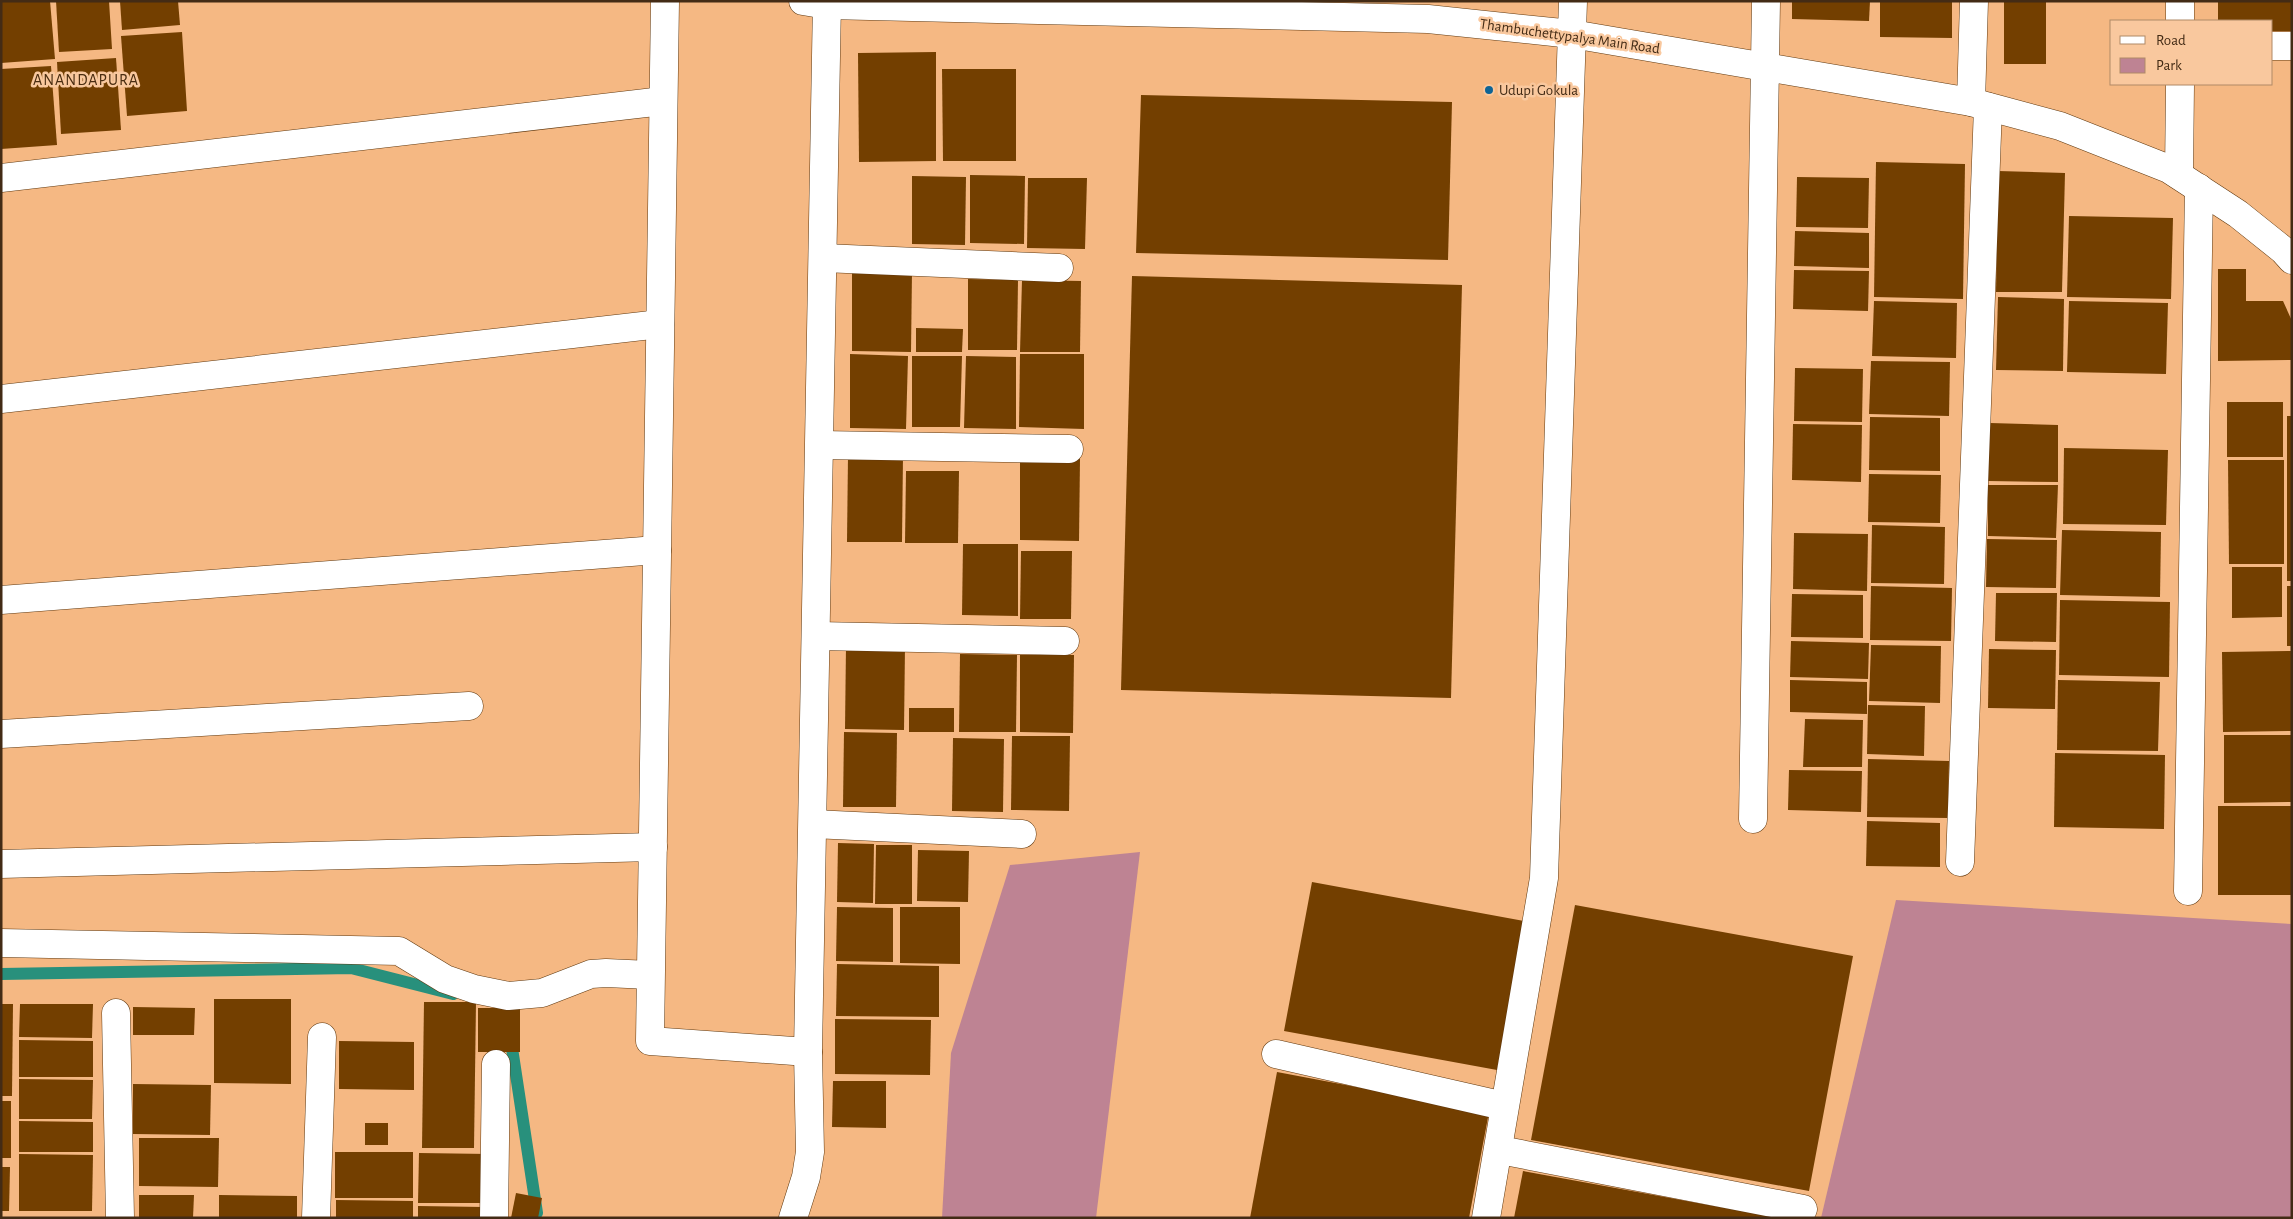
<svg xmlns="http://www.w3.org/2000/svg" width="2293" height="1219" viewBox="0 0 2293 1219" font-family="'Alegreya Sans',sans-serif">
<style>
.green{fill:#be8393}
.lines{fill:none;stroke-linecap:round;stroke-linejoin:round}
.stream{stroke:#28907c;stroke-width:12}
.building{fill:#733f00}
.minor-casing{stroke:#61390f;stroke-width:29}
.major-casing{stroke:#61390f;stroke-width:29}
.minor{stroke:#fff;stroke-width:28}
.major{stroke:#fff;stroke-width:28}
.poi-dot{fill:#0e6495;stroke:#f9c89e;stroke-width:2}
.labels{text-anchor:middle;stroke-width:5;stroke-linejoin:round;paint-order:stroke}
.street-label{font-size:15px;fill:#432b15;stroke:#f9c89e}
.poi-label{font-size:15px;fill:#432b15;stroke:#f9c89e;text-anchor:start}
.neighbourhood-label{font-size:16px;letter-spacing:1px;fill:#4a2d11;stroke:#f9c89e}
</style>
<rect width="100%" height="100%" fill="#f5b883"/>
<!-- green -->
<g class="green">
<path d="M 1140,852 L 1096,1218 L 942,1218 L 951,1053 L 1010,865 Z"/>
<path d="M 1896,900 L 2292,924 L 2292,1218 L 1821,1218 Z"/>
</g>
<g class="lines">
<!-- stream -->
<g class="stream">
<path d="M 1,974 L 351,968 L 453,994"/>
<path d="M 510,1035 L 537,1213"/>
</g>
</g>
<!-- building -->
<g class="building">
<path d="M 1,1 L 50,1 L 55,59 L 1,63 Z"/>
<path d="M 56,1 L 109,1 L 112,49 L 59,52 Z"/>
<path d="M 120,1 L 178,1 L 180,25 L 122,30 Z"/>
<path d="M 1792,1 L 1870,1 L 1869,21 L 1792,19 Z"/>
<path d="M 1880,1 L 1952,1 L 1952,38 L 1880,37 Z"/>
<rect x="2004" y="1" width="42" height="63"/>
<path d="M 2218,1 L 2292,1 L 2292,31 L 2272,31 L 2272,21 L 2218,21 Z"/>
<path d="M 182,32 L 187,111 L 127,116 L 121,36 Z"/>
<path d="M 936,52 L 936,161 L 859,162 L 858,53 Z"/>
<path d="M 116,58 L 121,130 L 61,134 L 57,62 Z"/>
<path d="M 51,66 L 57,145 L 1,149 L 1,69 Z"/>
<path d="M 942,69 L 1016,69 L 1016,161 L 943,161 Z"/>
<path d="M 1141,95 L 1452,102 L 1448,260 L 1136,253 Z"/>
<path d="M 1876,162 L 1965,164 L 1963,299 L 1874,297 Z"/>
<path d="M 1998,171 L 2065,173 L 2062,292 L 1996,292 Z"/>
<path d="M 970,175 L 1025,176 L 1024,244 L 970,243 Z"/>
<path d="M 912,176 L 966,177 L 965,245 L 912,244 Z"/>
<path d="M 1797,177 L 1869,178 L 1868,228 L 1796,227 Z"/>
<path d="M 1028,178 L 1087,178 L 1085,249 L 1027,248 Z"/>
<path d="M 2069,216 L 2173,218 L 2171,299 L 2067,297 Z"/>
<path d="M 1795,231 L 1869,233 L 1869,268 L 1794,266 Z"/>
<path d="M 2218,269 L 2246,269 L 2246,301 L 2283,301 L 2292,321 L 2292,360 L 2218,361 Z"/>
<path d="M 852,270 L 912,271 L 911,352 L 852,351 Z"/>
<path d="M 1794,270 L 1869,271 L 1868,311 L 1793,309 Z"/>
<path d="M 1132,276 L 1462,285 L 1451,698 L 1121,690 Z"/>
<path d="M 968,279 L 1018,280 L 1017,350 L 968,350 Z"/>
<path d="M 1022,280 L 1081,281 L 1080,352 L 1020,352 Z"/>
<path d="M 1998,297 L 2064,299 L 2063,371 L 1996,370 Z"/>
<path d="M 1874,301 L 1957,303 L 1956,358 L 1872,356 Z"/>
<path d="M 2069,301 L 2168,303 L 2166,374 L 2067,372 Z"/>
<path d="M 916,328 L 963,329 L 962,352 L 916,352 Z"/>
<path d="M 850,354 L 908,356 L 906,429 L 850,428 Z"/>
<path d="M 1020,354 L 1084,354 L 1084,429 L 1019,427 Z"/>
<path d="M 912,356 L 962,356 L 960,427 L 912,427 Z"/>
<path d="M 966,356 L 1016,357 L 1016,429 L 964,428 Z"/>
<path d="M 1871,361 L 1950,362 L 1949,416 L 1869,414 Z"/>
<path d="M 1795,368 L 1863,369 L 1862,422 L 1794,421 Z"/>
<rect x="2227" y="402" width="56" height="55"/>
<rect x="2287" y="416" width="5" height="165"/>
<path d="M 1870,417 L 1940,418 L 1940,471 L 1869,470 Z"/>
<path d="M 1990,423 L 2058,425 L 2058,482 L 1988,481 Z"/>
<path d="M 1793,424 L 1862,425 L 1861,482 L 1792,480 Z"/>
<path d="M 2064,448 L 2168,450 L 2166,525 L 2063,524 Z"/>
<path d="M 848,456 L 903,456 L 902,542 L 847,542 Z"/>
<path d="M 1020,458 L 1080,459 L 1079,541 L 1020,540 Z"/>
<path d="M 2228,460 L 2284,460 L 2284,564 L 2229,564 Z"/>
<path d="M 906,471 L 959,471 L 958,543 L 905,543 Z"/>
<path d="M 1869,474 L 1941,475 L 1940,523 L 1868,522 Z"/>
<path d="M 1988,485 L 2058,485 L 2056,538 L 1988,536 Z"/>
<path d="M 1872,525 L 1945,527 L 1944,584 L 1871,583 Z"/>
<path d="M 2062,530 L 2161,532 L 2160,597 L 2060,595 Z"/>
<path d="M 1794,533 L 1868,534 L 1867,591 L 1793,589 Z"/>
<path d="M 1987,539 L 2057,540 L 2056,588 L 1986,587 Z"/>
<path d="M 963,544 L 1018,544 L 1018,616 L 962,615 Z"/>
<path d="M 1021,551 L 1072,551 L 1071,619 L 1020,619 Z"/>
<path d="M 2232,567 L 2282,567 L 2282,617 L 2232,618 Z"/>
<path d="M 1871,586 L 1952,588 L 1951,641 L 1870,640 Z"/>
<rect x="2287" y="586" width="5" height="60"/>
<path d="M 1996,593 L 2057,593 L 2056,642 L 1995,641 Z"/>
<path d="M 1792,594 L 1863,595 L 1863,638 L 1791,637 Z"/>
<path d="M 2060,600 L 2170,602 L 2169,677 L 2059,675 Z"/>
<path d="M 1791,641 L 1869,643 L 1868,679 L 1790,677 Z"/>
<path d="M 1871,645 L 1941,646 L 1940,703 L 1869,701 Z"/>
<path d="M 846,646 L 905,646 L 904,730 L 845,729 Z"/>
<path d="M 1989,649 L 2056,650 L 2055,709 L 1988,708 Z"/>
<path d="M 2292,651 L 2292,731 L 2223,732 L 2222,652 Z"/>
<path d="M 960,654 L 1017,655 L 1016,732 L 959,732 Z"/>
<path d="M 1020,655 L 1074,655 L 1073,733 L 1020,732 Z"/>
<path d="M 1790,680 L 1867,682 L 1867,714 L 1790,712 Z"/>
<path d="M 2058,680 L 2160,682 L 2158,751 L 2057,750 Z"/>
<path d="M 1868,705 L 1925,706 L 1924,756 L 1867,754 Z"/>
<rect x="909" y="708" width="45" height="24"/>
<path d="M 1805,719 L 1863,720 L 1862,767 L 1803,767 Z"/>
<path d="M 844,732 L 897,733 L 896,807 L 843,807 Z"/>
<path d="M 2224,735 L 2292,735 L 2292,802 L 2224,803 Z"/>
<path d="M 1012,736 L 1070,736 L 1069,811 L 1011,810 Z"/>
<path d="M 953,738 L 1004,739 L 1003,812 L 952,811 Z"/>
<path d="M 2055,753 L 2165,755 L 2164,829 L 2054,827 Z"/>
<path d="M 1868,759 L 1949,761 L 1948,818 L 1867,817 Z"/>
<path d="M 1789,770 L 1862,771 L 1861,812 L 1788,810 Z"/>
<rect x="2218" y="806" width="74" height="89"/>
<path d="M 1867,821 L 1940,823 L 1940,867 L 1866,866 Z"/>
<path d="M 838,843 L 874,844 L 873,903 L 837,902 Z"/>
<path d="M 876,845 L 912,845 L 912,904 L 875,904 Z"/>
<path d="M 918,850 L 969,851 L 968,902 L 917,901 Z"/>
<path d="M 1312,882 L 1524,921 L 1497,1070 L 1284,1031 Z"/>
<path d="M 1575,905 L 1853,956 L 1809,1191 L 1531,1140 Z"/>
<path d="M 837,907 L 893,908 L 893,962 L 836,961 Z"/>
<path d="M 900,907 L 960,907 L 960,964 L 900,963 Z"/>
<path d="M 837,964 L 939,966 L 939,1017 L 836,1016 Z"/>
<path d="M 214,999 L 291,999 L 291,1084 L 214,1083 Z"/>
<path d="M 424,1002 L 476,1002 L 474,1148 L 422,1148 Z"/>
<path d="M 1,1004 L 13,1004 L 12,1096 L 1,1096 Z"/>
<path d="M 20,1004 L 93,1004 L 92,1038 L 19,1037 Z"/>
<path d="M 133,1007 L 195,1008 L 194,1035 L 133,1035 Z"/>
<rect x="478" y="1008" width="42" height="44"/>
<path d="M 835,1019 L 931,1020 L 930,1075 L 835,1074 Z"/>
<path d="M 19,1040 L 93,1041 L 93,1077 L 19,1077 Z"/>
<path d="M 339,1041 L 414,1042 L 414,1090 L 339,1089 Z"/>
<path d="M 1277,1072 L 1489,1112 L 1469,1218 L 1250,1218 Z"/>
<path d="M 19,1079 L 93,1080 L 92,1119 L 19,1119 Z"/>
<path d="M 833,1081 L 886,1081 L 886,1128 L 832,1127 Z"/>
<path d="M 133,1084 L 211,1085 L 210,1135 L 133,1134 Z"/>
<rect x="1" y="1101" width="10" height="57"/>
<path d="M 19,1121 L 93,1122 L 93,1152 L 19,1152 Z"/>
<rect x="365" y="1123" width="23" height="22"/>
<path d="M 139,1138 L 219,1138 L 218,1187 L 139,1186 Z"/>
<rect x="335" y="1152" width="78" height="46"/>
<path d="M 419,1153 L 489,1154 L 488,1203 L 418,1203 Z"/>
<path d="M 19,1154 L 93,1155 L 92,1211 L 19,1211 Z"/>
<path d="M 1,1167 L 10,1167 L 9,1211 L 1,1211 Z"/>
<path d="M 1523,1171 L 1774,1217 L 1774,1218 L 1514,1218 Z"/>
<path d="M 516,1193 L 542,1198 L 538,1218 L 511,1218 Z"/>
<path d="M 139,1195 L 194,1195 L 193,1218 L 139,1218 Z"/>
<path d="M 219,1195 L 297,1196 L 297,1218 L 219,1218 Z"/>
<path d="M 336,1200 L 413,1201 L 413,1218 L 336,1218 Z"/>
<path d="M 418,1206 L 484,1207 L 484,1218 L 418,1218 Z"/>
</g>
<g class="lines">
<!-- minor casing -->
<g class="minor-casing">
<g id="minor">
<path d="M 665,1 L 650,1041 L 808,1052"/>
<path d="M 2180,21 L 2180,1"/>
<path d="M 2272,46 L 2292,46"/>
<path d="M 1971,102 L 1974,1"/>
<path d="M 2179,175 L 2180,84"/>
<path d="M 1,178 L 663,101"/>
<path d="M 823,258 L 1059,268"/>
<path d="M 1,399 L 660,324"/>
<path d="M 820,445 L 1069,449"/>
<path d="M 1,600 L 657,550"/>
<path d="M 817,636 L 1065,641"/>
<path d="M 1,734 L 469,706"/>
<path d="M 1753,819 L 1766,1"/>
<path d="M 813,824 L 1022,834"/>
<path d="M 1960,862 L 1988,107"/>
<path d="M 1,864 L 653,847"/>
<path d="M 2188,891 L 2199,188"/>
<path d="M 1,943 L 399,951 L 445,979 L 474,989 L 508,996 L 542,993 L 591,974 L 606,973 L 650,975"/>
<path d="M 116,1013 L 120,1218"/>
<path d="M 1276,1054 L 1504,1106"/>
<path d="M 1500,1150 L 1803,1209"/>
<path d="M 316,1218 L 322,1037"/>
<path d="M 494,1218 L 496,1064"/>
<path d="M 793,1218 L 806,1177 L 810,1152 L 808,1052 L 827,1"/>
<path d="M 1486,1218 L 1544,878 L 1573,1"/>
</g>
</g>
<!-- major casing -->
<g class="major-casing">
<path id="major" d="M 803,1 L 827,5 L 1428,19 L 1572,34 L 1971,102 L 2060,126 L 2169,169 L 2238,214 L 2283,250 L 2292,260"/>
</g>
<!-- minor -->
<use href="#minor" class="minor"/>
<!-- major -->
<use href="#major" class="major"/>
</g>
<!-- markers -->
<circle class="poi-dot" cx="1489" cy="90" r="5"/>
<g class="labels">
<!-- street labels -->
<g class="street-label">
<text transform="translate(1570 36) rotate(8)" y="5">Thambuchettypalya Main Road</text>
</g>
<!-- poi labels -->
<g class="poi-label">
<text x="1499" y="95">Udupi Gokula</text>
</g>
<!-- neighbourhood labels -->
<g class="neighbourhood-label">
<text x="86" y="85">ANANDAPURA</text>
</g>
</g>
<!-- border -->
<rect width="2293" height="1219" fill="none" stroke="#432b15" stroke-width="5"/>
<!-- legend -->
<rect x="2110" y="20" width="162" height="65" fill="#f9c89e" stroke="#b08967"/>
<rect x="2120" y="36" width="25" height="8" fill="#ffffff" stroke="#b08967"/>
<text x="2156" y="45" font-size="15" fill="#432b15">Road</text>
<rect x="2120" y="58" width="25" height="15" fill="#be8393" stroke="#b08967"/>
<text x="2156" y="70" font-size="15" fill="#432b15">Park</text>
</svg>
